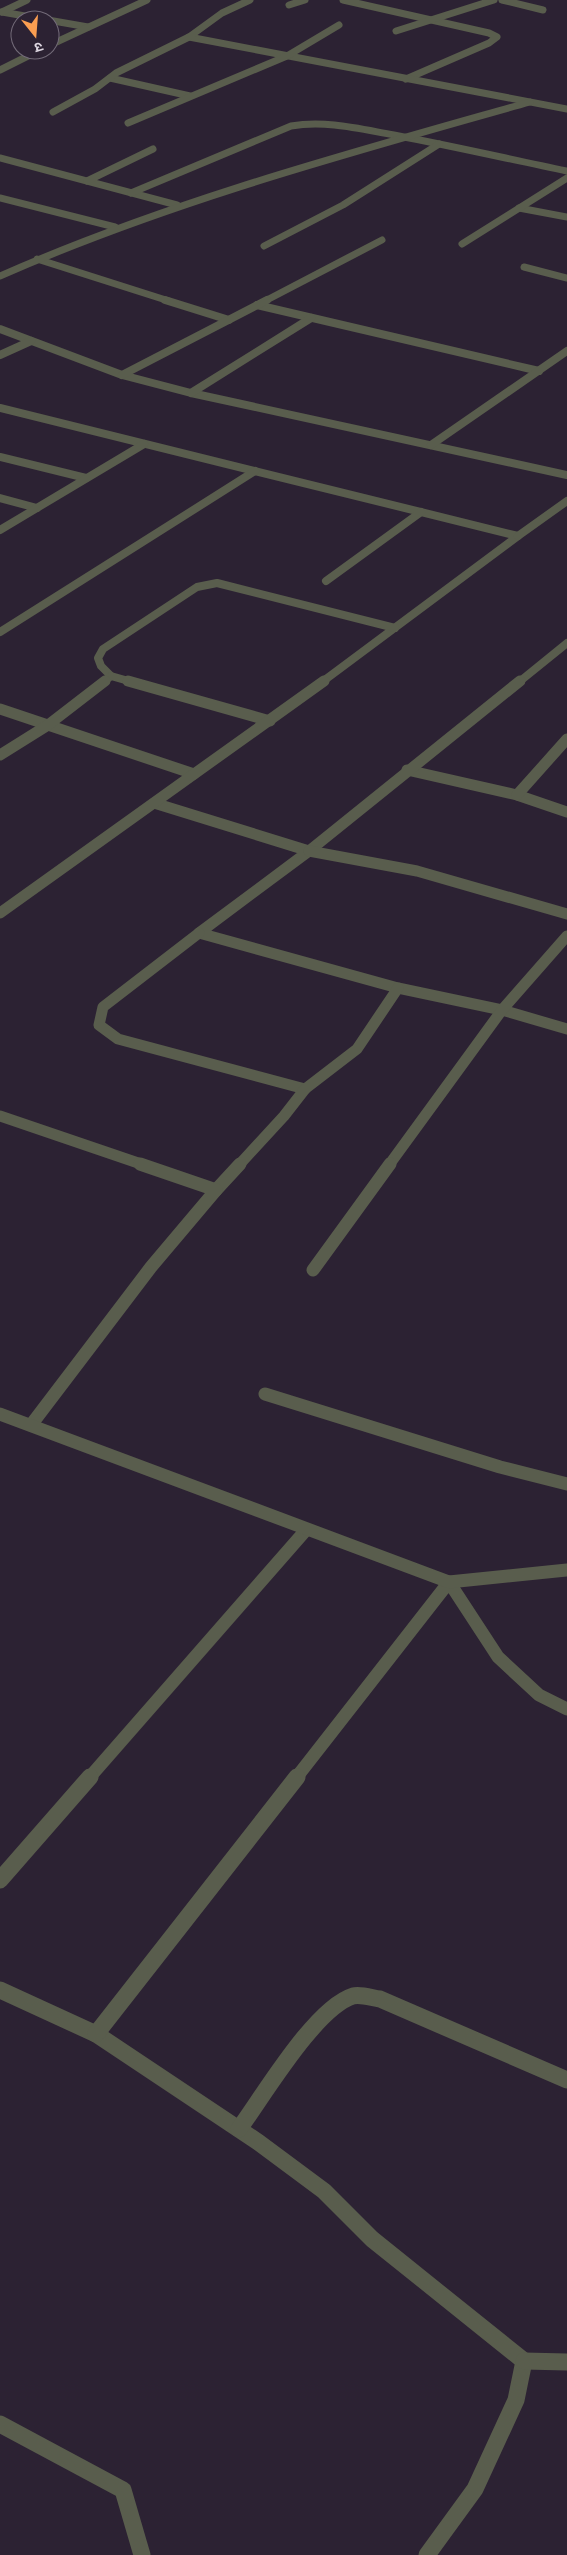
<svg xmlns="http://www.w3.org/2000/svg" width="567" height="2555" viewBox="0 0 567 2555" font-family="Helvetica,'Noto Sans Devanagari',sans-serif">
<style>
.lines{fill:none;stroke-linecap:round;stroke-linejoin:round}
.minor-far4{stroke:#595d4d;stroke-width:7}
.minor-far3{stroke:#595d4d;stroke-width:8}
.minor-far2{stroke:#595d4d;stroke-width:11}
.minor-far1{stroke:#595d4d;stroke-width:13}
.minor{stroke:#595d4d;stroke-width:17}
.tertiary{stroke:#595d4d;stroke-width:13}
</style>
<rect width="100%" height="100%" fill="#2c2233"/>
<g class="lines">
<!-- minor-far4 -->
<g class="minor-far4">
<path d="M 343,0 L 489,33 L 497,37 L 489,43 L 406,79"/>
<path d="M 502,0 L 543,10"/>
<path d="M 289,5 L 305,0"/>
<path d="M 2,12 L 88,27"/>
<path d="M 2,12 L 27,0"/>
<path d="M 396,31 L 494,0"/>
<path d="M 189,37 L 567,109"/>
<path d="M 50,45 L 147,0"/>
<path d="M 0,70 L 40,50"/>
<path d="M 110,78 L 190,96"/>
<path d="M 53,112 L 95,89 L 116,73 L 189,37 L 222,13 L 250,0"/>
<path d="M 128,123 L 287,56 L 339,25"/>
<path d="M 0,158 L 177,205"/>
<path d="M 87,181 L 153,149"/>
<path d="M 131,193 L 291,126 C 326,120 360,129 394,135 C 452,146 509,159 567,171"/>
<path d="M 0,198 L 115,227"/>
<path d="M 519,208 L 567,217"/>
<path d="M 462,244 L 567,178"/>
<path d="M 264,246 L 343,205 L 439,144"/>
<path d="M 37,259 L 169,301"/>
<path d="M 524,267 L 567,278"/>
<path d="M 0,276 C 171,201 350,153 530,102"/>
<path d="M 265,301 L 382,240"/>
</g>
<!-- minor-far3 -->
<g class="minor-far3">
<path d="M 165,300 L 229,320"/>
<path d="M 257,305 L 539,371"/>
<path d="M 0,329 L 122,375 L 191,393 L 567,475"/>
<path d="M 0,355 L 31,341"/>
<path d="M 122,375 L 267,300"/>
<path d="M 191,393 L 311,318"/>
<path d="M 0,408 L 518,536 L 322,682"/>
<path d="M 431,445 L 567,351"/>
<path d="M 0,457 L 86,478"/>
<path d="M 0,498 L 37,508"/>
<path d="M 0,530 L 144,444"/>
<path d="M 518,536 L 567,501"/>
<path d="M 326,581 L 421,512"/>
<path d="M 0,632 L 255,471"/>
<path d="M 111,676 L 101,666 L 98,658 L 103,649 L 197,587 L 217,583 L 395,628"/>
<path d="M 103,682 L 111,676 L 132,682"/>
<path d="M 519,682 L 567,643"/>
</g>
<!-- minor-far2 -->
<g class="minor-far2">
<path d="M 128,681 L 270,721"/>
<path d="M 0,709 L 194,774"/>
<path d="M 0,755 L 48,725 L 105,681"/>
<path d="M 407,770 L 517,795 L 567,812"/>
<path d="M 517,795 L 567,739"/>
<path d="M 154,803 L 309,851 L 199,933 L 398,988 L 502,1010 L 567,1029"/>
<path d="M 309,851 L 520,681"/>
<path d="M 309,851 L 417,871 L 567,914"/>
<path d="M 0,913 L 324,681"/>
<path d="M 199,933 L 103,1007 L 99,1025 L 118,1039 L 305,1089"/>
<path d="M 0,1116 L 144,1165"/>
<path d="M 239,1165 L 284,1116 L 305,1089 L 357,1049 L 398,988"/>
<path d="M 389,1165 L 502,1010 L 567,936"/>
</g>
<!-- minor-far1 -->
<g class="minor-far1">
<path d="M 216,1190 L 240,1164"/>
<path d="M 313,1270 L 390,1164"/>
<path d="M 265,1394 L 500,1467 L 567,1484"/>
<path d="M 31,1425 L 151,1267 L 216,1190 L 140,1164"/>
<path d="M 89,1778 L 306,1530"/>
<path d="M 296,1778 L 449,1582 L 498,1657 L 539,1695 L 567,1709"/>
</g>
<!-- minor -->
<g class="minor">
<path d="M 0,1880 L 90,1777"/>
<path d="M 0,1990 L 96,2034 L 258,2142 L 324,2191 L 372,2239 L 524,2361 L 516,2400 L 475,2489 L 427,2555"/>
<path d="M 96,2034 L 297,1777"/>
<path d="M 239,2129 C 264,2095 315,2008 353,1996 C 361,1994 372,1998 380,1999 L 567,2080"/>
<path d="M 524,2361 L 567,2362"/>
<path d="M 0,2424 L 123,2490 L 142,2555"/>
</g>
<!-- tertiary -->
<path class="tertiary" d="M 0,1414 L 449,1582 L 567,1570"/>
</g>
<!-- north arrow -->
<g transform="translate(35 35) rotate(163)"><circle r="24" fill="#2c2233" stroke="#726a78"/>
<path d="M0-4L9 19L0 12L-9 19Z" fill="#fb9e51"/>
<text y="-8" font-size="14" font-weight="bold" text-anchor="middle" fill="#dcd5e0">उ</text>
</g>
</svg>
